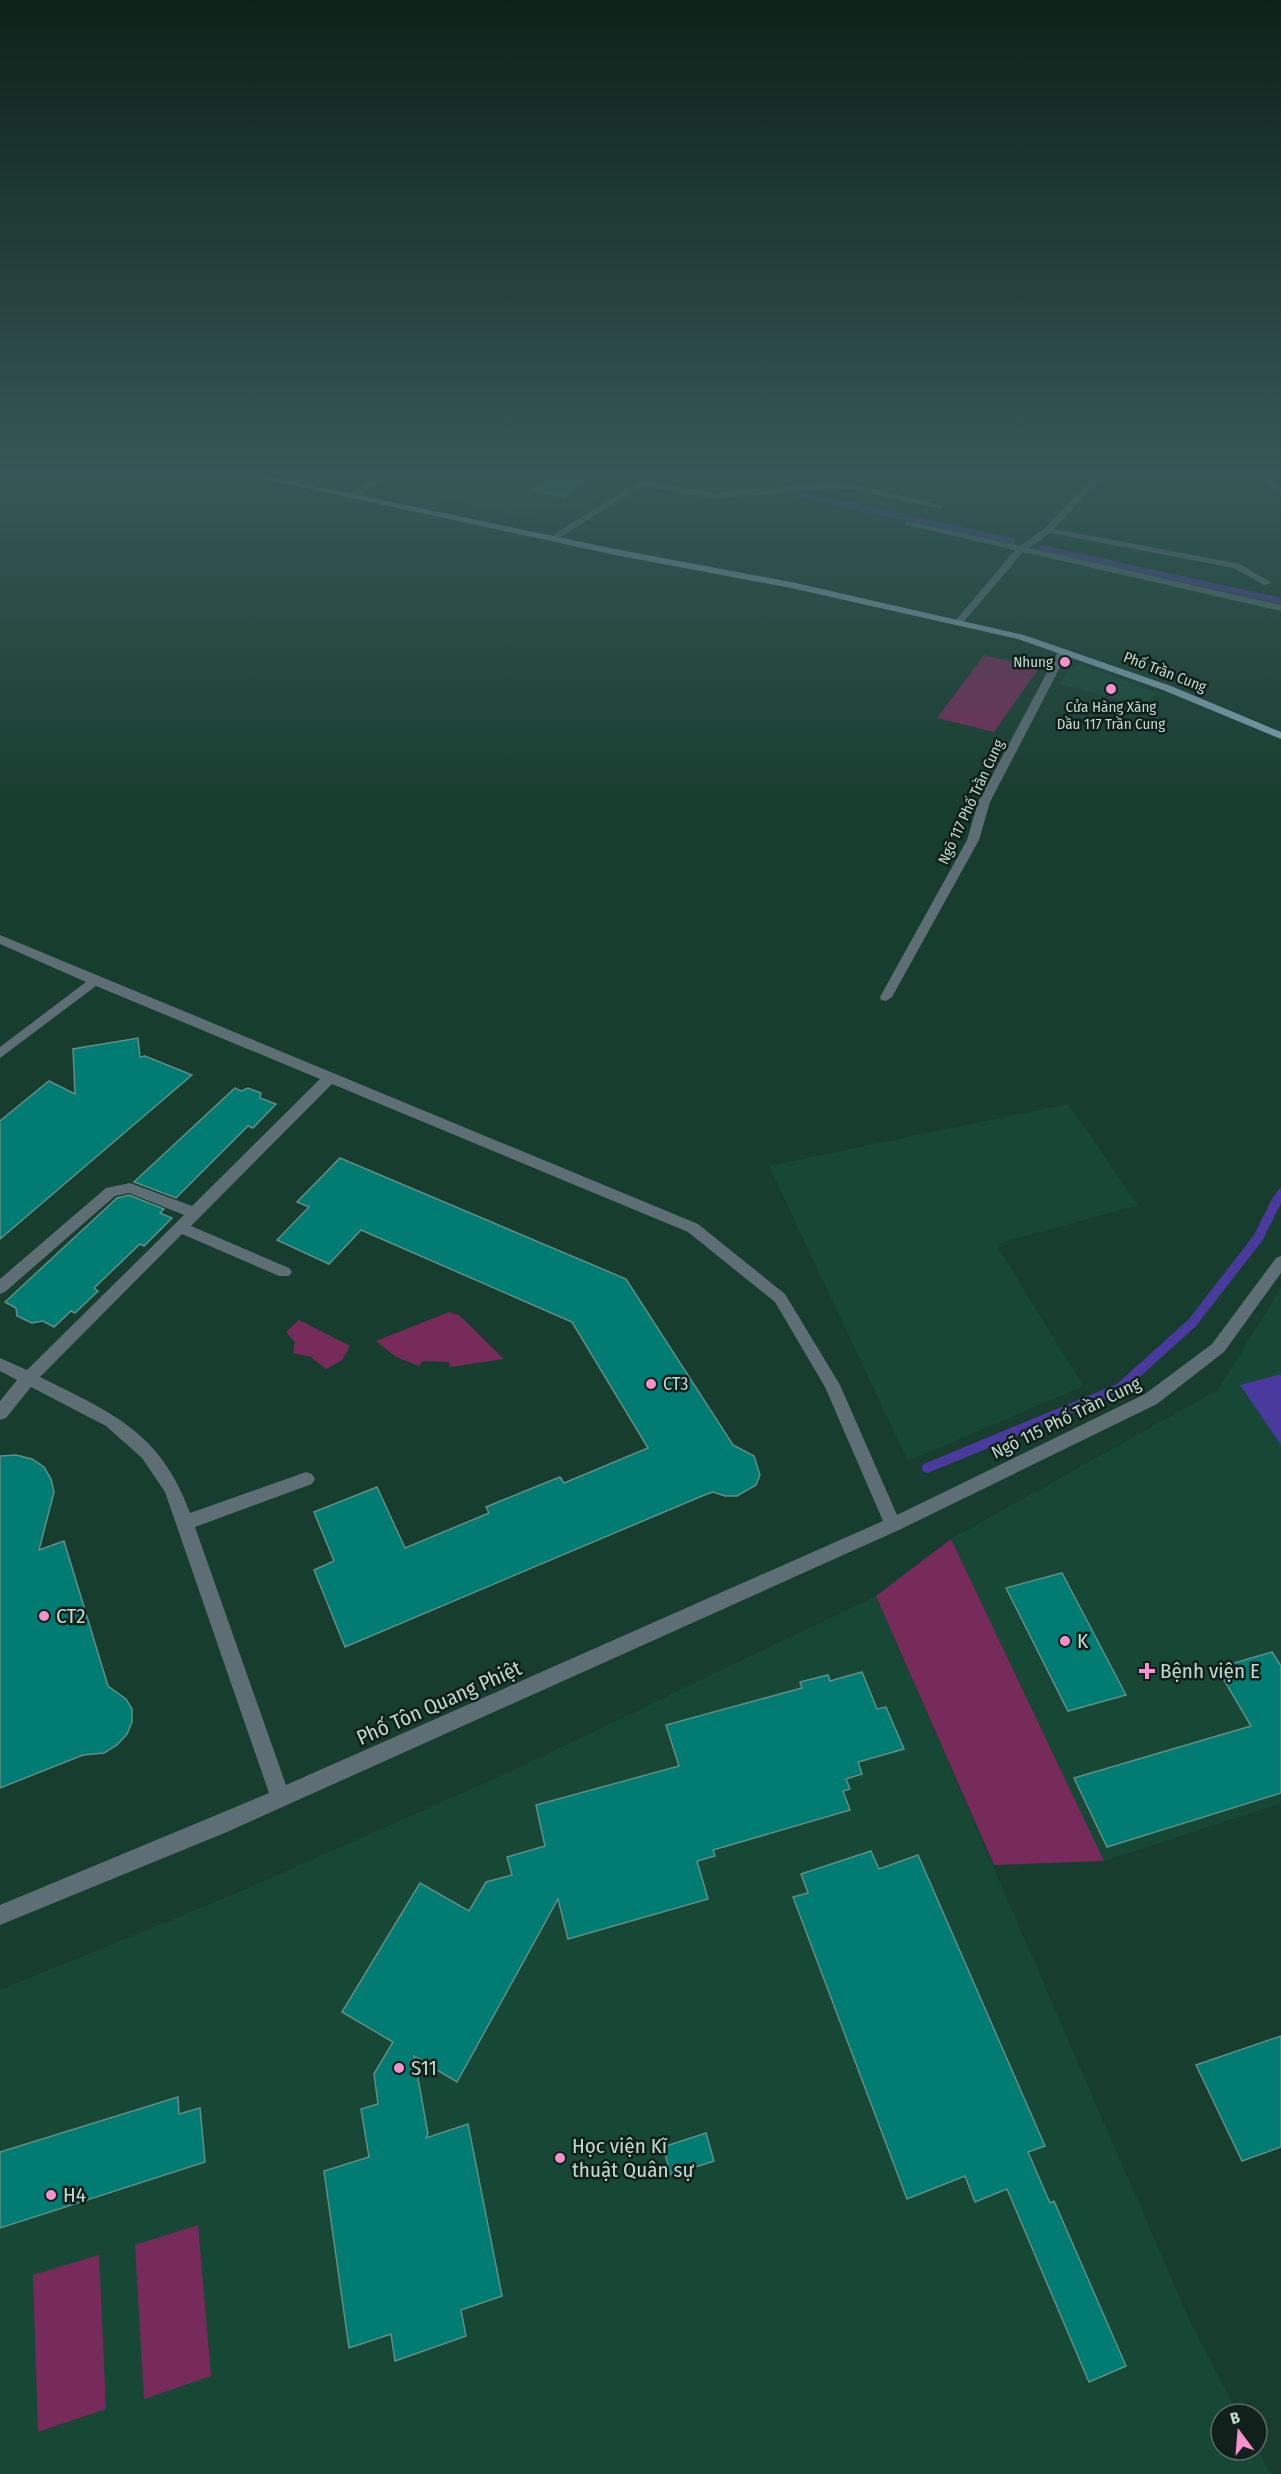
<svg xmlns="http://www.w3.org/2000/svg" width="1281" height="2474" viewBox="0 0 1281 2474" font-family="'Fira Sans Condensed',sans-serif">
<style>
.built{fill:#174836}
.green{fill:#772b5a}
.water{fill:#4a3a9e}
.lines{fill:none;stroke-linecap:round;stroke-linejoin:round}
.stream-far2{stroke:#4a3a9e;stroke-width:6}
.stream-far1{stroke:#4a3a9e;stroke-width:8}
.stream{stroke:#4a3a9e;stroke-width:10}
.building{fill:#007c72;stroke:#608e88;stroke-width:1.5}
.minor{fill:#5d6e75;fill-rule:evenodd}
.major{fill:#83a6b5;fill-rule:evenodd}
.poi-dot{fill:#f890cc;stroke:#10201a;stroke-width:2}
.labels{text-anchor:middle;stroke-width:5;stroke-linejoin:round;paint-order:stroke}
.far-poi-label{font-size:15px;fill:#c3d8ce;stroke:#10201a;text-anchor:end}
.far-street-label{font-size:15px;fill:#c3d8ce;stroke:#10201a}
.poi-label{font-size:18px;fill:#c3d8ce;stroke:#10201a;text-anchor:start}
.street-label{font-size:18px;fill:#c3d8ce;stroke:#10201a}
.near-poi-label{font-size:21px;fill:#c3d8ce;stroke:#10201a;text-anchor:start}
.near-street-label{font-size:21px;fill:#c3d8ce;stroke:#10201a}
</style>
<rect width="100%" height="100%" fill="#173d2e"/>
<!-- built -->
<g class="built">
<path d="M 482,470 L 621,470 L 615,486 L 576,518 L 559,526 L 440,497 Z"/>
<path d="M 665,470 L 892,470 L 890,473 L 721,494 L 675,488 Z"/>
<path d="M 1081,664 L 1157,693 L 1143,706 L 1060,684 L 1068,671 Z"/>
<path d="M 1068,1104 L 1138,1205 L 996,1244 L 1083,1386 L 908,1461 L 769,1166 Z"/>
<path d="M 1281,1288 L 1281,1803 L 1104,1861 L 951,1539 L 1218,1390 Z"/>
<path d="M 876,1596 L 1192,2326 L 1238,2414 L 1221,2414 L 1221,2450 L 1257,2449 L 1271,2474 L 0,2474 L 0,1990 L 230,1896 L 514,1770 Z"/>
</g>
<!-- green -->
<g class="green">
<path d="M 984,655 L 1039,668 L 994,732 L 937,718 Z"/>
<path d="M 449,1312 L 459,1315 L 504,1359 L 450,1367 L 449,1362 L 423,1361 L 419,1366 L 396,1357 L 376,1341 Z"/>
<path d="M 299,1320 L 350,1346 L 342,1360 L 326,1369 L 311,1357 L 293,1353 L 295,1342 L 286,1332 Z"/>
<path d="M 951,1539 L 1104,1861 L 994,1865 L 876,1596 Z"/>
<path d="M 198,2225 L 211,2376 L 144,2399 L 135,2245 Z"/>
<path d="M 99,2255 L 106,2409 L 38,2432 L 33,2275 Z"/>
</g>
<!-- water -->
<path class="water" d="M 1281,1374 L 1281,1445 L 1240,1385 Z"/>
<g class="lines">
<!-- stream-far2 -->
<g class="stream-far2">
<path d="M 799,494 L 1012,541"/>
<path d="M 1041,548 L 1281,601"/>
</g>
<!-- stream-far1 -->
<path class="stream-far1" d="M 1276,1202 L 1281,1193"/>
<!-- stream -->
<path class="stream" d="M 927,1468 L 1120,1388 L 1192,1323 L 1258,1238 L 1277,1200"/>
</g>
<!-- building -->
<g class="building">
<path d="M 558,470 L 598,470 L 564,497 L 533,490 Z"/>
<path d="M 138,1038 L 140,1057 L 145,1056 L 192,1075 L 0,1239 L 0,1121 L 49,1081 L 75,1094 L 73,1049 Z"/>
<path d="M 235,1088 L 241,1091 L 248,1088 L 261,1093 L 260,1098 L 276,1104 L 253,1128 L 248,1126 L 176,1198 L 134,1182 Z"/>
<path d="M 340,1158 L 626,1279 L 733,1445 L 754,1456 L 760,1475 L 756,1485 L 737,1496 L 725,1496 L 713,1492 L 702,1496 L 345,1647 L 314,1570 L 334,1561 L 314,1512 L 377,1487 L 405,1548 L 489,1513 L 486,1507 L 530,1489 L 560,1477 L 564,1483 L 648,1448 L 572,1322 L 361,1230 L 329,1264 L 277,1240 L 309,1207 L 297,1202 Z"/>
<path d="M 129,1195 L 164,1209 L 160,1213 L 172,1218 L 144,1246 L 140,1244 L 94,1288 L 98,1291 L 75,1313 L 71,1311 L 54,1327 L 43,1321 L 32,1323 L 17,1316 L 16,1308 L 5,1302 L 117,1198 Z"/>
<path d="M 16,1455 L 32,1459 L 44,1467 L 51,1479 L 54,1492 L 39,1550 L 64,1541 L 108,1686 L 126,1699 L 132,1709 L 132,1722 L 127,1734 L 117,1745 L 104,1753 L 83,1755 L 0,1788 L 0,1456 Z"/>
<path d="M 1062,1573 L 1126,1695 L 1068,1711 L 1006,1588 Z"/>
<path d="M 1272,1652 L 1281,1666 L 1281,1793 L 1107,1847 L 1074,1778 L 1251,1726 L 1217,1668 Z"/>
<path d="M 862,1672 L 877,1709 L 886,1707 L 904,1749 L 858,1762 L 862,1774 L 846,1779 L 850,1789 L 843,1791 L 850,1810 L 713,1850 L 715,1856 L 697,1861 L 708,1899 L 568,1939 L 558,1899 L 457,2082 L 414,2056 L 428,2134 L 426,2138 L 468,2124 L 502,2296 L 461,2310 L 466,2336 L 395,2361 L 391,2334 L 349,2348 L 324,2171 L 369,2157 L 361,2109 L 378,2104 L 374,2074 L 393,2042 L 342,2012 L 420,1883 L 469,1911 L 486,1882 L 512,1875 L 507,1857 L 545,1846 L 536,1805 L 679,1766 L 666,1725 L 802,1688 L 800,1682 L 828,1675 L 830,1681 Z"/>
<path d="M 871,1851 L 879,1869 L 918,1855 L 1045,2146 L 1028,2152 L 1050,2203 L 1054,2201 L 1126,2366 L 1089,2382 L 1007,2189 L 975,2202 L 965,2176 L 907,2199 L 793,1897 L 808,1893 L 801,1874 Z"/>
<path d="M 1281,2036 L 1281,2147 L 1242,2161 L 1196,2065 Z"/>
<path d="M 178,2097 L 179,2114 L 200,2108 L 205,2162 L 0,2228 L 0,2152 Z"/>
<path d="M 706,2133 L 714,2161 L 671,2175 L 663,2147 Z"/>
</g>
<g class="lines">
<!-- minor -->
<g class="minor">
<path d="M 387,470 L 397,470 L 354,499 L 348,499 L 348,495 Z"/>
<path d="M 1100,470 L 1109,470 L 1054,529 L 1240,564 L 1272,583 L 1264,585 L 1234,568 L 1050,533 L 1029,548 L 1281,605 L 1281,611 L 1023,552 L 961,625 L 955,625 L 955,621 L 1015,550 L 906,525 L 906,521 L 1020,546 L 1045,528 Z"/>
<path d="M 1249,470 L 1258,470 L 1281,487 L 1281,494 Z"/>
<path d="M 641,480 L 714,493 L 829,482 L 854,484 L 945,506 L 941,509 L 854,490 L 829,488 L 714,499 L 642,486 L 556,540 L 548,538 Z"/>
<path d="M 1060,648 L 1069,650 L 990,802 L 979,840 L 892,997 L 886,1001 L 881,1000 L 880,997 L 967,840 L 978,802 Z"/>
<path d="M 0,935 L 698,1224 L 785,1294 L 840,1385 L 897,1515 L 1145,1394 L 1212,1344 L 1276,1258 L 1281,1256 L 1281,1273 L 1224,1352 L 1157,1404 L 899,1530 L 227,1832 L 0,1925 L 0,1905 L 269,1793 L 165,1492 L 142,1458 L 106,1426 L 31,1387 L 6,1418 L 0,1420 L 0,1401 L 17,1380 L 0,1371 L 0,1358 L 27,1370 L 184,1215 L 129,1193 L 115,1196 L 5,1292 L 0,1294 L 0,1279 L 106,1188 L 130,1183 L 192,1206 L 320,1079 L 96,986 L 0,1058 L 0,1047 L 86,982 L 0,944 ZM 332,1084 L 688,1232 L 775,1302 L 825,1387 L 883,1521 L 286,1785 L 195,1527 L 312,1484 L 315,1479 L 312,1474 L 306,1472 L 190,1513 C 161,1432 112,1413 40,1377 L 182,1234 L 279,1276 L 289,1276 L 292,1272 L 289,1268 L 191,1226 Z"/>
</g>
<!-- major -->
<path class="major" d="M 223,470 L 239,470 L 615,549 L 791,582 L 1024,635 L 1171,686 L 1281,732 L 1281,739 L 1163,690 L 1018,639 L 791,588 L 615,555 Z"/>
</g>
<!-- sky -->
<linearGradient id="sky" x2="0" y2="1"><stop stop-color="#0d2219"/><stop offset="0.58" stop-color="#365757"/><stop offset="1" stop-color="#365757" stop-opacity="0"/></linearGradient>
<rect width="1281" height="816" fill="url(#sky)"/>
<!-- markers -->
<g class="poi-dot">
<circle cx="1065" cy="662" r="6"/>
<circle cx="1111" cy="689" r="6"/>
<circle cx="651" cy="1384" r="6"/>
<circle cx="44" cy="1616" r="6"/>
<circle cx="1065" cy="1641" r="6"/>
<path d="M1144 1662h6v6h6v6h-6v6h-6v-6h-6v-6h6z"/>
<circle cx="399" cy="2068" r="6"/>
<circle cx="560" cy="2158" r="6"/>
<circle cx="51" cy="2195" r="6"/>
</g>
<g class="labels">
<!-- far-poi labels -->
<g class="far-poi-label">
<text x="1053" y="667">Nhung</text>
<text x="1111" y="712" text-anchor="middle">Cửa Hàng Xăng<tspan x="1111" dy="17">Dầu 117 Trần Cung</tspan></text>
</g>
<!-- far-street labels -->
<g class="far-street-label">
<text transform="translate(1165 672) rotate(21)" y="5">Phố Trần Cung</text>
<text transform="translate(971 802) rotate(-65)" y="5">Ngõ 117 Phố Trần Cung</text>
</g>
<!-- poi labels -->
<g class="poi-label">
<text x="663" y="1390">CT3</text>
</g>
<!-- street labels -->
<g class="street-label">
<text transform="translate(1066 1418) rotate(-26)" y="6">Ngõ 115 Phố Trần Cung</text>
</g>
<!-- near-poi labels -->
<g class="near-poi-label">
<text x="56" y="1623">CT2</text>
<text x="1077" y="1648">K</text>
<text x="1160" y="1678">Bệnh viện E</text>
<text x="411" y="2075">S11</text>
<text x="572" y="2153">Học viện Kĩ<tspan x="572" dy="24">thuật Quân sự</tspan></text>
<text x="63" y="2202">H4</text>
</g>
<!-- near-street labels -->
<g class="near-street-label">
<text transform="translate(439 1703) rotate(-24)" y="7">Phố Tôn Quang Phiệt</text>
</g>
</g>
<!-- north arrow -->
<g transform="translate(1239 2432) rotate(344)"><circle r="28" fill="#10201a" stroke="#586a62" stroke-width="1.5"/>
<path d="M0-4.5L10 22L0 15L-10 22Z" fill="#f890cc"/>
<text y="-9" font-size="16" font-weight="bold" text-anchor="middle" fill="#c3d8ce">B</text>
</g>
</svg>
